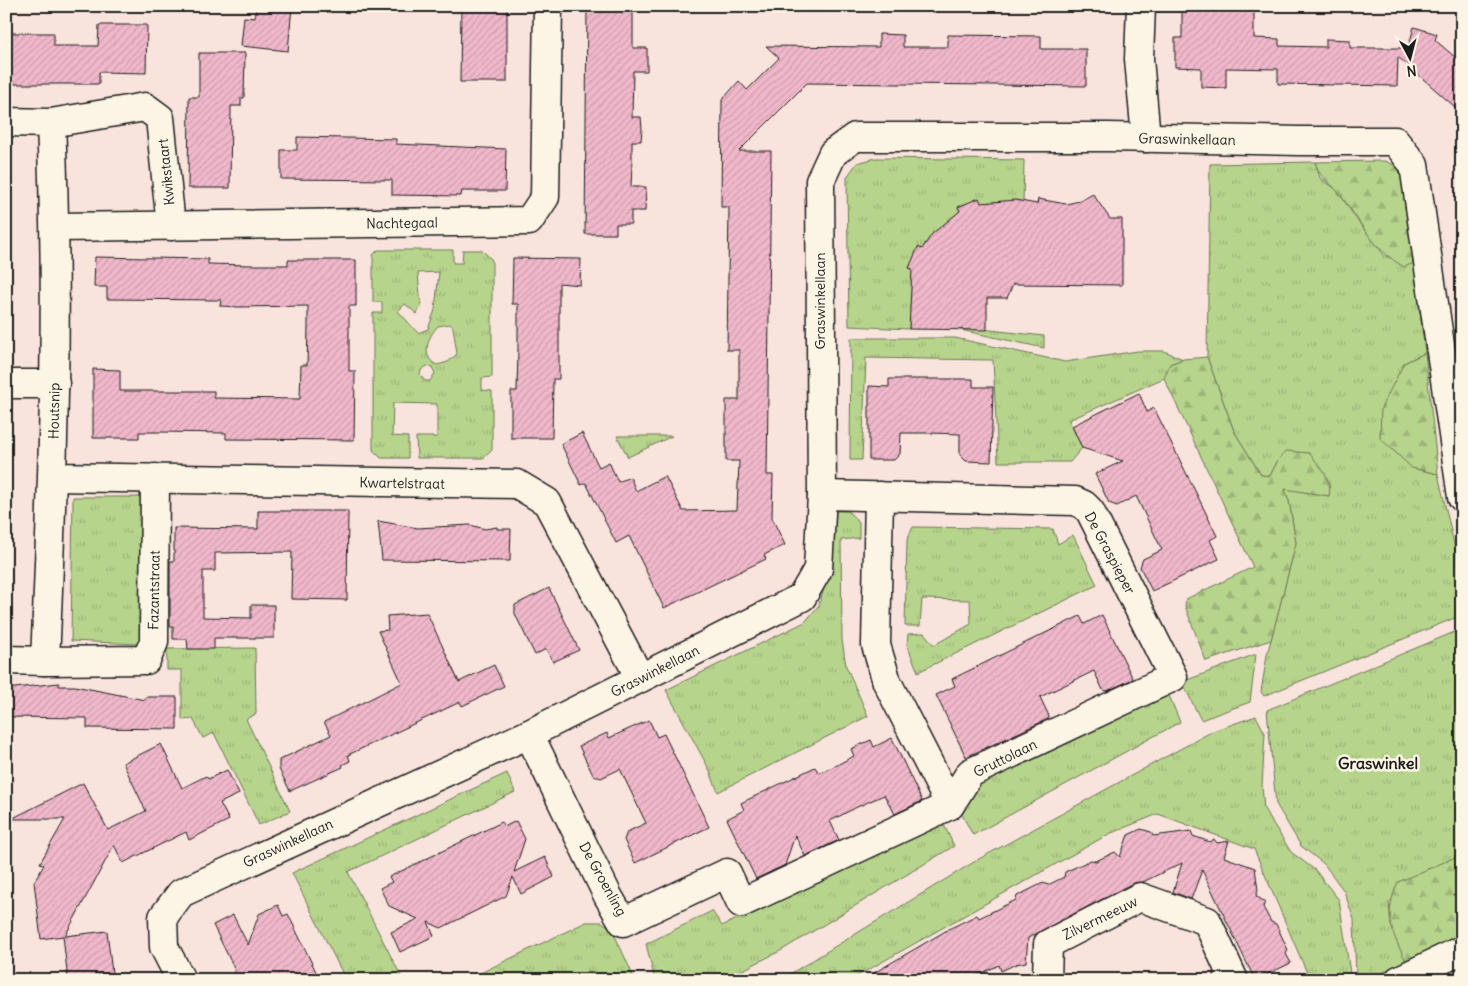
<svg xmlns="http://www.w3.org/2000/svg" width="1468" height="986" viewBox="0 0 1468 986" font-family="Delius,sans-serif">
<style>
.grass{fill:url(#grass-tufts);stroke:#6a7854;fill-rule:evenodd}
.forest{fill:url(#forest-firs);stroke:#6a7854}
.building{fill:url(#building-hatch);stroke:#1c1c1c}
.lines{fill:none;stroke-linecap:round;stroke-linejoin:round}
.minor-casing{stroke:#1c1c1c;stroke-width:31}
.minor{stroke:#fcf5e5;stroke-width:28}
.labels{text-anchor:middle;stroke-width:5;stroke-linejoin:round;paint-order:stroke}
.street-label{font-size:14px;fill:#1c1c1c;stroke:#fcf5e5}
.quarter-label{font-size:16px;font-weight:bold;fill:#1c1c1c;stroke:#fcf5e5}
</style>
<defs>
<pattern id="grass-tufts" width="24" height="20" patternUnits="userSpaceOnUse" patternTransform="scale(1.25)"><rect width="24" height="20" fill="#b7d48c"/><path d="M3 7l-1-3M5 7V3M7 7l1-3M15 17l-1-3M17 17v-4M19 17l1-3" fill="none" stroke="#9db578"/></pattern>
<pattern id="forest-firs" width="22" height="20" patternUnits="userSpaceOnUse" patternTransform="scale(1.25)"><rect width="22" height="20" fill="#b7d48c"/><path d="M5 1l3.5 6h-7zM16 11l3.5 6h-7z" fill="#9db578"/></pattern>
<pattern id="building-hatch" width="6" height="6" patternUnits="userSpaceOnUse" patternTransform="scale(1.25)"><rect width="6" height="6" fill="#f1b8cb"/><path d="M-1 1l2-2M0 6l6-6M5 7l2-2" fill="none" stroke="#ce9eae"/></pattern>
</defs>
<rect width="100%" height="100%" fill="#f9e3dd"/>
<filter id="ink" filterUnits="userSpaceOnUse"><feTurbulence type="fractalNoise" baseFrequency=".02" numOctaves="2"/><feDisplacementMap in="SourceGraphic" scale="10" xChannelSelector="R" yChannelSelector="G"/><feConvolveMatrix kernelMatrix="1 2 1 2 8 2 1 2 1" color-interpolation-filters="sRGB"/></filter>
<g filter="url(#ink)">
<!-- grass -->
<g class="grass">
<path d="M 876,158 L 1024,160 L 1023,204 L 915,270 L 909,329 L 849,326 L 847,177 L 857,163 Z"/>
<path d="M 1315,162 L 1320,178 L 1337,190 L 1359,223 L 1385,256 L 1414,263 L 1425,353 L 1404,363 L 1412,468 L 1438,474 L 1462,579 L 1462,615 L 1264,696 L 1261,692 L 1267,655 L 1296,543 L 1289,501 L 1284,488 L 1329,496 L 1278,460 L 1270,476 L 1261,475 L 1234,431 L 1207,357 L 1210,164 Z"/>
<path d="M 378,250 L 453,250 L 453,263 L 462,263 L 463,250 L 482,250 L 492,260 L 492,377 L 482,378 L 482,390 L 492,391 L 492,450 L 484,458 L 417,458 L 416,437 L 437,437 L 437,404 L 393,403 L 392,436 L 408,437 L 408,458 L 381,458 L 373,450 L 373,313 L 382,313 L 382,302 L 373,302 L 373,255 ZM 439,272 L 435,310 L 428,329 L 418,333 L 398,311 L 405,304 L 417,314 L 421,306 L 418,273 ZM 450,324 L 453,327 L 457,354 L 448,362 L 437,365 C 420,357 428,336 438,326 ZM 427,366 L 432,367 L 435,373 L 430,381 L 425,381 L 420,375 L 421,370 Z"/>
<path d="M 956,329 L 981,329 L 1044,336 L 1044,348 Z"/>
<path d="M 851,338 L 955,338 L 1065,362 L 1138,351 L 1164,351 L 1183,359 L 1170,364 L 1164,378 L 1069,420 L 1082,448 L 1070,462 L 998,462 L 993,360 L 866,358 L 862,460 L 850,460 Z"/>
<path d="M 617,436 L 672,436 L 628,457 Z"/>
<path d="M 73,497 L 147,497 L 146,637 L 138,644 L 71,641 Z"/>
<path d="M 830,511 L 848,511 L 859,523 L 859,538 L 841,540 L 842,640 L 846,666 L 868,716 L 718,792 L 709,769 L 666,690 L 805,622 L 819,605 L 828,574 Z"/>
<path d="M 913,527 L 1053,529 L 1058,544 L 1073,535 L 1097,585 L 918,672 L 907,645 L 908,634 L 924,633 L 934,645 L 971,624 L 970,600 L 922,599 L 920,626 L 905,626 L 907,540 Z"/>
<path d="M 1457,631 L 1462,637 L 1462,852 L 1389,902 L 1391,925 L 1406,961 L 1366,980 L 1356,980 L 1354,919 L 1344,891 L 1324,864 L 1301,846 L 1276,804 L 1267,710 Z"/>
<path d="M 255,648 L 256,714 L 246,719 L 290,811 L 259,825 L 214,733 L 203,738 L 193,719 L 182,720 L 182,670 L 167,670 L 167,649 Z"/>
<path d="M 1256,654 L 1250,702 L 1201,720 L 1182,682 Z"/>
<path d="M 1168,693 L 1180,722 L 973,835 L 961,813 L 980,780 Z"/>
<path d="M 1256,716 L 1265,733 L 1262,786 L 1264,809 L 1291,852 L 1315,870 L 1339,900 L 1351,980 L 1310,980 L 1254,849 L 1158,814 L 1109,834 L 850,980 L 780,980 L 979,859 L 1213,731 Z"/>
<path d="M 507,773 L 515,792 L 348,872 L 403,980 L 346,980 L 292,873 Z"/>
<path d="M 943,823 L 954,846 L 782,950 L 741,971 L 705,980 L 655,980 L 646,944 L 712,911 L 722,926 Z"/>
<path d="M 586,922 L 602,922 L 612,929 L 635,980 L 466,980 Z"/>
</g>
<!-- forest -->
<g class="forest">
<path d="M 1385,161 L 1398,167 L 1406,187 L 1414,263 L 1404,267 C 1371,248 1361,221 1338,192 C 1326,177 1323,184 1315,162 Z"/>
<path d="M 1425,353 L 1438,474 L 1412,468 L 1380,438 L 1381,408 L 1404,363 Z"/>
<path d="M 1207,357 L 1234,431 L 1261,475 L 1270,476 L 1278,460 L 1286,451 L 1309,453 C 1319,465 1333,479 1329,496 L 1285,489 L 1289,501 L 1296,543 L 1271,640 L 1206,661 L 1185,606 L 1186,599 L 1253,567 L 1164,378 L 1170,364 L 1183,359 Z"/>
<path d="M 1462,852 L 1462,934 L 1406,961 C 1390,930 1384,914 1398,882 L 1458,856 Z"/>
</g>
<!-- building -->
<g class="building">
<path d="M 256,6 L 292,6 L 288,51 L 241,46 L 244,17 L 255,18 Z"/>
<path d="M 461,6 L 507,6 L 507,82 L 460,82 Z"/>
<path d="M 587,6 L 633,6 L 633,48 L 647,48 L 647,71 L 633,71 L 632,117 L 641,117 L 642,129 L 641,141 L 632,141 L 632,164 L 631,187 L 646,187 L 645,211 L 631,211 L 631,224 L 616,224 L 616,234 L 585,234 Z"/>
<path d="M 1223,6 L 1254,6 L 1254,38 L 1279,39 L 1279,46 L 1326,47 L 1326,39 L 1350,40 L 1350,48 L 1408,48 L 1414,27 L 1437,34 L 1435,40 L 1462,63 L 1462,113 L 1398,57 L 1397,86 L 1278,84 L 1278,69 L 1226,68 L 1226,88 L 1201,87 L 1201,68 L 1175,67 L 1175,38 L 1182,38 L 1182,10 L 1223,11 Z"/>
<path d="M 99,25 L 147,25 L 146,73 L 99,72 L 99,84 L 6,84 L 6,33 L 54,33 L 54,46 L 98,46 Z"/>
<path d="M 879,34 L 903,35 L 903,47 L 948,47 L 948,35 L 1041,36 L 1041,49 L 1086,49 L 1086,86 L 807,83 L 739,151 L 771,151 L 767,475 L 773,475 L 772,518 L 785,545 L 764,555 L 766,559 L 664,608 L 629,536 L 616,543 L 586,483 L 581,485 L 561,444 L 582,433 L 599,467 L 609,462 L 618,482 L 630,477 L 636,491 L 665,476 L 683,511 L 737,510 L 739,461 L 726,461 L 726,400 L 739,400 L 739,350 L 727,350 L 729,207 L 721,207 L 722,100 L 739,81 L 747,90 L 779,58 L 766,46 L 879,47 Z"/>
<path d="M 199,53 L 245,53 L 244,98 L 241,98 L 241,106 L 231,106 L 230,188 L 188,188 L 189,97 L 199,97 Z"/>
<path d="M 297,137 L 396,139 L 396,144 L 506,149 L 505,191 L 462,191 L 461,196 L 392,195 L 392,180 L 281,179 L 281,150 L 297,150 Z"/>
<path d="M 1093,194 L 1110,219 L 1122,219 L 1122,285 L 1013,284 L 1007,298 L 987,298 L 987,330 L 909,329 L 912,269 L 909,268 L 918,247 L 922,249 L 932,234 L 960,211 L 958,207 L 979,198 L 981,203 L 1015,200 L 1037,204 L 1038,199 L 1066,204 L 1080,201 Z"/>
<path d="M 95,257 L 208,259 L 208,264 L 251,265 L 288,265 L 288,260 L 356,260 L 356,306 L 349,306 L 349,371 L 355,371 L 354,440 L 226,439 L 226,433 L 160,432 L 139,432 L 139,438 L 93,438 L 93,369 L 120,370 L 120,391 L 214,391 L 214,398 L 300,399 L 301,365 L 307,365 L 308,327 L 308,306 L 238,307 L 220,306 L 221,300 L 107,299 L 107,287 L 94,287 Z"/>
<path d="M 513,258 L 581,259 L 580,285 L 559,283 L 559,379 L 553,379 L 552,438 L 511,438 L 511,391 L 517,391 L 518,348 L 518,304 L 512,304 Z"/>
<path d="M 889,379 L 973,379 L 973,387 L 993,387 L 991,462 L 966,461 L 960,455 L 960,434 L 930,433 L 901,433 L 900,454 L 894,460 L 869,460 L 869,386 L 889,387 Z"/>
<path d="M 1139,393 L 1147,412 L 1154,408 L 1201,503 L 1217,536 L 1210,540 L 1219,559 L 1152,591 L 1140,567 L 1143,559 L 1162,550 L 1136,496 L 1117,506 L 1109,503 L 1095,474 L 1123,461 L 1082,448 L 1072,426 Z"/>
<path d="M 258,511 L 348,511 L 347,600 L 291,599 L 292,552 L 215,553 L 215,571 L 203,571 L 203,617 L 251,618 L 251,605 L 274,605 L 274,638 L 214,638 L 214,649 L 188,649 L 187,639 L 173,639 L 173,627 L 170,627 L 170,561 L 174,561 L 174,528 L 258,529 Z"/>
<path d="M 378,521 L 418,528 L 470,525 L 485,529 L 497,527 L 497,529 L 511,529 L 510,561 L 382,560 Z"/>
<path d="M 549,588 L 579,650 L 553,662 L 546,649 L 535,655 L 515,614 L 515,605 Z"/>
<path d="M 427,613 L 459,682 L 494,665 L 504,686 L 462,706 L 460,702 L 348,755 L 350,761 L 342,765 L 343,767 L 290,791 L 279,769 L 279,760 L 331,735 L 324,722 L 402,683 L 378,631 L 388,630 L 387,616 Z"/>
<path d="M 1102,615 L 1133,679 L 1107,691 L 1103,690 L 1094,671 L 1040,697 L 1049,716 L 1048,719 L 966,757 L 936,695 L 955,686 L 952,679 L 1080,616 L 1084,624 Z"/>
<path d="M 59,683 L 59,686 L 75,686 L 145,700 L 145,697 L 177,697 L 177,729 L 87,728 L 87,718 L 6,717 L 6,689 Z"/>
<path d="M 649,720 L 657,737 L 664,734 L 709,827 L 635,863 L 624,840 L 627,832 L 646,823 L 620,769 L 601,778 L 593,775 L 579,746 L 607,733 L 609,738 Z"/>
<path d="M 892,738 L 922,801 L 895,814 L 884,795 L 857,807 L 830,821 L 839,840 L 805,856 L 795,835 L 785,865 L 756,879 L 727,819 L 744,810 L 741,803 L 815,767 L 819,773 L 837,765 L 854,756 L 851,749 L 871,740 L 874,747 Z"/>
<path d="M 161,744 L 182,788 L 206,776 L 208,779 L 227,770 L 239,794 L 220,803 L 229,820 L 189,840 L 186,832 L 123,863 L 114,845 L 65,936 L 107,931 L 112,973 L 93,976 L 93,980 L 68,980 L 63,936 L 41,939 L 34,882 L 44,865 L 40,863 L 65,819 L 11,819 L 83,783 L 108,830 L 146,811 L 123,763 Z"/>
<path d="M 516,821 L 525,839 L 514,872 L 545,857 L 554,877 L 521,894 L 513,877 L 506,896 L 441,928 L 428,922 L 434,936 L 400,952 L 391,932 L 418,919 L 389,906 L 380,888 L 392,882 L 389,877 L 502,822 L 504,827 Z"/>
<path d="M 1141,829 L 1151,832 L 1153,836 L 1191,831 L 1193,836 L 1210,842 L 1214,839 L 1217,843 L 1229,841 L 1224,857 L 1255,868 L 1258,890 L 1256,896 L 1265,902 L 1263,907 L 1271,922 L 1276,924 L 1288,950 L 1286,954 L 1291,963 L 1255,980 L 1202,870 L 1191,899 L 1173,892 L 1182,863 L 1143,882 L 1133,883 L 1028,938 L 1026,962 L 1016,964 L 1001,971 L 999,965 L 968,980 L 862,980 L 949,929 L 977,915 L 979,918 L 1016,900 L 1017,896 L 1043,883 L 1048,885 L 1064,877 L 1065,872 L 1091,860 L 1096,861 L 1115,852 L 1120,857 L 1128,835 Z"/>
<path d="M 278,905 L 283,916 L 288,914 L 320,980 L 231,980 L 235,970 L 213,925 L 233,915 L 248,945 L 259,914 Z"/>
</g>
<g class="lines">
<!-- minor casing -->
<g class="minor-casing">
<g id="minor">
<path d="M 1141,6 L 1139,59 L 1146,138"/>
<path d="M 6,122 L 51,123 C 59,302 53,481 45,661 L 6,660"/>
<path d="M 51,123 L 145,107 L 160,118 L 171,226"/>
<path d="M 56,227 L 529,221 L 545,197 L 548,6"/>
<path d="M 6,384 L 55,384"/>
<path d="M 53,477 L 517,484 L 547,502 L 640,678"/>
<path d="M 879,496 L 876,645 L 887,682 L 950,805"/>
<path d="M 45,661 L 146,660 L 154,642 L 155,478"/>
<path d="M 529,734 L 608,896 L 623,922 L 727,873 L 741,903 L 950,805 L 970,773 L 1173,677 L 1090,511 L 1084,505 L 1075,501 L 822,495"/>
<path d="M 181,980 L 164,947 L 163,917 L 181,893 L 529,734 L 802,597 L 818,569 L 822,495 L 820,181 L 833,153 L 855,137 L 1108,137 L 1299,141 L 1395,141 L 1414,165 L 1462,497"/>
<path d="M 1047,980 L 1048,944 L 1140,897 L 1207,921 L 1233,978 L 1228,980"/>
<path d="M 1399,980 L 1462,950"/>
</g>
</g>
<!-- minor -->
<use href="#minor" class="minor"/>
</g>
</g>
<g class="labels">
<!-- street labels -->
<g class="street-label">
<text transform="translate(1187 139) rotate(1)" y="5">Graswinkellaan</text>
<text transform="translate(166 172) rotate(-96)" y="5">Kwikstaart</text>
<text transform="translate(402 223) rotate(-1)" y="5">Nachtegaal</text>
<text transform="translate(820 301) rotate(-90)" y="5">Graswinkellaan</text>
<text transform="translate(54 411) rotate(-89)" y="5">Houtsnip</text>
<text transform="translate(402 483) rotate(1)" y="5">Kwartelstraat</text>
<text transform="translate(1110 553) rotate(62)" y="5">De Graspieper</text>
<text transform="translate(154 590) rotate(-89)" y="5">Fazantstraat</text>
<text transform="translate(655 671) rotate(-27)" y="5">Graswinkellaan</text>
<text transform="translate(1005 758) rotate(-26)" y="5">Gruttolaan</text>
<text transform="translate(288 843) rotate(-25)" y="5">Graswinkellaan</text>
<text transform="translate(603 879) rotate(61)" y="5">De Groenling</text>
<text transform="translate(1100 918) rotate(-26)" y="5">Zilvermeeuw</text>
</g>
<!-- quarter labels -->
<g class="quarter-label">
<text x="1378" y="769">Graswinkel</text>
</g>
</g>
<!-- margin -->
<rect width="1468" height="986" fill="none" stroke="#fcf5e5" stroke-width="25"/>
<rect x="12" y="12" width="1443" height="961" fill="none" stroke="#1c1c1c" stroke-width="2" filter="url(#ink)"/>
<!-- north arrow -->
<g transform="translate(1410 58) rotate(173)" stroke="#fcf5e5" stroke-width="4" paint-order="stroke">
<path d="M0-4L9 19L0 12L-9 19Z" fill="#1c1c1c"/>
<text y="-8" font-size="14" font-weight="bold" text-anchor="middle" fill="#1c1c1c">N</text>
</g>
</svg>
